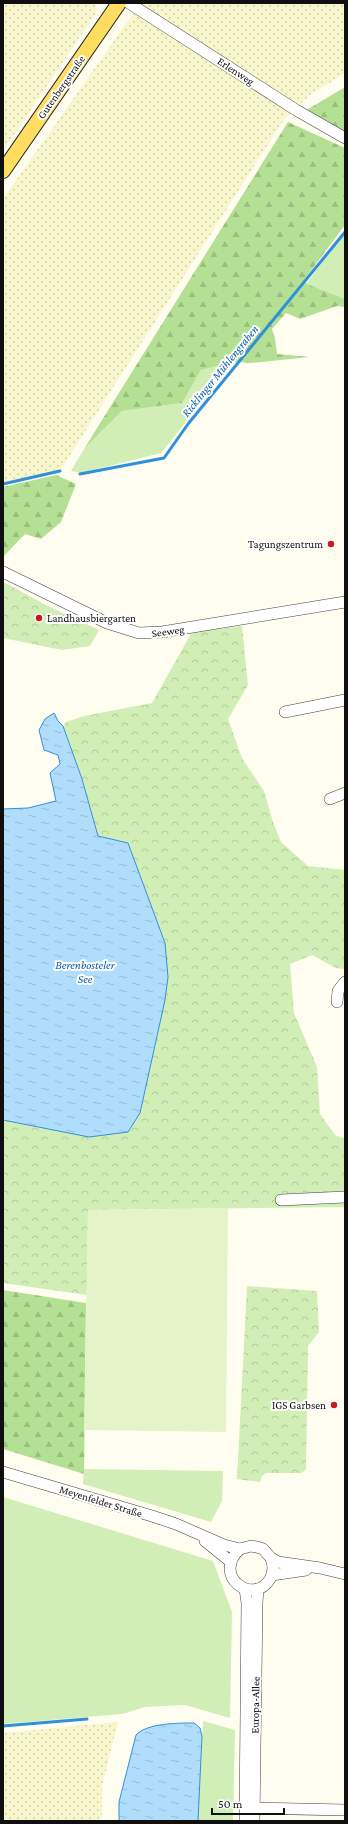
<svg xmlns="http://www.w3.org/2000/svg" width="348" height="1824" viewBox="0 0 348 1824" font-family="'Crimson Pro',serif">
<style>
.farmland{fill:url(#farmland-dots)}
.grass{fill:#d1eeb6}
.forest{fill:url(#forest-firs)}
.park{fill:url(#park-crowns)}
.pitch{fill:#e4f4c8}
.water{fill:url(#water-ripples);stroke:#3091da}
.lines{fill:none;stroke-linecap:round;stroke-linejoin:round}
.stream{stroke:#3091da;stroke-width:3}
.minor-casing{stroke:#424242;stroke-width:12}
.major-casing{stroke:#202020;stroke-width:16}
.minor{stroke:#fff;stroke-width:11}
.major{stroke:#ffdd60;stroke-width:14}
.poi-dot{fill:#cc191d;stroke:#fff;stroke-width:1.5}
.labels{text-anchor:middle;stroke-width:4;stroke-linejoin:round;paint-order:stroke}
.street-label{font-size:11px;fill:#0f0f0f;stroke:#fff}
.poi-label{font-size:11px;fill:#0f0f0f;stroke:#fff;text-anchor:end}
.water-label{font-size:12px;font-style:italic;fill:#0b62ad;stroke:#fff}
</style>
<defs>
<pattern id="farmland-dots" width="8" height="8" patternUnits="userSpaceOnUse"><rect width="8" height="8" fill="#f8f6cd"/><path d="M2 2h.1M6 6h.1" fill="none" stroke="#d3d2af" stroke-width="1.8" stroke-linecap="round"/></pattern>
<pattern id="forest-firs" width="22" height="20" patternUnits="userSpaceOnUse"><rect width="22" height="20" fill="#b4e093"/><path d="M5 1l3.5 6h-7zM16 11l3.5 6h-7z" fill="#9abf7e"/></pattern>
<pattern id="park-crowns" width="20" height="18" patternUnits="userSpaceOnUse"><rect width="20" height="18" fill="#d1eeb6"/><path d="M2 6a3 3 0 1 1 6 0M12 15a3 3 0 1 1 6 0" fill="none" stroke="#b2cb9b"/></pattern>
<pattern id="water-ripples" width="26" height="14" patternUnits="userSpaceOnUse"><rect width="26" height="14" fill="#b0ddfc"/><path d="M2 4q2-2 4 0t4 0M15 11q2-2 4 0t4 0" fill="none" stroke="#96bcd7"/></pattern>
</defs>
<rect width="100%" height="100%" fill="#fffdf0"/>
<!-- farmland -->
<g class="farmland">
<path d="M 3,3 L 95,3 L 97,12 L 3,151 Z"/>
<path d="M 143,3 L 345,3 L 345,73 L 310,95 L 284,119 L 60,471 L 3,483 L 3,199 L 125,25 Z"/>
<path d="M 118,1722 L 102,1787 L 102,1819 L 73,1821 L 3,1821 L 3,1733 Z"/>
</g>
<!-- grass -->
<g class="grass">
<path d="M 345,232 L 345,299 L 306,284 Z"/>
<path d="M 234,362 L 161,453 L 81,473 L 71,471 L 84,449 L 122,411 L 182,403 L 201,370 Z"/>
<path d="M 84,1469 L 223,1471 L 222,1501 L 211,1522 L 83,1484 Z"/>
<path d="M 3,1497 L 213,1561 L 232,1612 L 230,1718 L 185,1705 L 145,1707 L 122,1714 L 3,1724 Z"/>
<path d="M 203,1721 L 235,1730 L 233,1821 L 198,1821 Z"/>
</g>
<!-- forest -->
<g class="forest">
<path d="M 345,87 L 345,133 L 305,111 Z"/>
<path d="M 288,122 L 345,148 L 345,225 L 304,280 L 307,284 L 345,299 L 345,307 L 337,306 L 300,319 L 286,313 L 272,329 L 275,338 L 277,354 L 310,357 L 251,363 L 234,362 L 201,370 L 182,403 L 122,411 L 84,449 Z"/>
<path d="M 56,475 L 76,484 L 61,522 L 41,539 L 25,534 L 3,557 L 3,487 Z"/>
<path d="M 3,1290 L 86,1303 L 84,1474 L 3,1449 Z"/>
</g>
<!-- park -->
<g class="park">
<path d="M 3,582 L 50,607 L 99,630 L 90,646 L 62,650 L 3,638 Z"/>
<path d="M 242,626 L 248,685 L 228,719 L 242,758 L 264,791 L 273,822 L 281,842 L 308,866 L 345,870 L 345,969 L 336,968 L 312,955 L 290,964 L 294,1013 L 317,1067 L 320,1114 L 335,1135 L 345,1139 L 345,1207 L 88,1210 L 87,1295 L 3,1283 L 3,1120 L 89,1137 L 165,943 L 128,843 L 98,836 L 82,779 L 63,726 L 66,722 L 84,716 L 152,703 L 192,632 Z"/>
<path d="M 247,1286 L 317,1291 L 319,1332 L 308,1346 L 306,1469 L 302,1473 L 266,1473 L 262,1476 L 260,1482 L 237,1479 Z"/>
</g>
<!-- pitch -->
<path class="pitch" d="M 228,1208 L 226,1432 L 84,1430 L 88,1210 Z"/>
<!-- water -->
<g class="water">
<path d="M 54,713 L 58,721 L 63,726 L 82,779 L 98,836 L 128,843 L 165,943 L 168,977 L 165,1000 L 140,1113 L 128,1132 L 89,1137 L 3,1120 L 3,809 L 28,808 L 56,801 L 50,773 L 60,764 L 58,755 L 44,750 L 39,730 L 45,719 Z"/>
<path d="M 194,1723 L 200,1728 L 202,1736 L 198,1821 L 119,1821 L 119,1802 L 136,1735 C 147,1723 178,1723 194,1723 Z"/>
</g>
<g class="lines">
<!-- stream -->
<g class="stream">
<path d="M 80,474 L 164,458 L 188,424 L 345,232"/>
<path d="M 3,484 L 60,471"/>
<path d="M 3,1726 L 87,1719"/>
</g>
<!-- minor casing -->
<g class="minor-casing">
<g id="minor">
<path d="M 129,3 L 296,110 L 345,138"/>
<path d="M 3,572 L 107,623 L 139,633 L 162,632 L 345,602"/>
<path d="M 285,712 L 345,700"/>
<path d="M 330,799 L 345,793"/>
<path d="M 337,1002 L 338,991 L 345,982"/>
<path d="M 281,1200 L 345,1197"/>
<path d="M 3,1472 L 152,1516 L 176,1524 L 224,1545 L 240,1549 L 251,1546 L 257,1547 L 263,1549 L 271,1558 L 278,1562 L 320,1568 L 345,1574"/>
<path d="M 205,1541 L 231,1562"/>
<path d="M 240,1549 C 211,1575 253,1607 270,1579 C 274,1572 274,1566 271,1558"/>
<path d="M 272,1575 L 306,1570"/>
<path d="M 248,1808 L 345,1810"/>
<path d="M 245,1821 L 247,1603 L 245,1589"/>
<path d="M 254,1821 L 257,1603 L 258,1589"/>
</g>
</g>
<!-- major casing -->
<g class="major-casing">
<path id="major" d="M 3,171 L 119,3"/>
</g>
<!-- minor -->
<use href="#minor" class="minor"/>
<!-- major -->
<use href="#major" class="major"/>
</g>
<!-- markers -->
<g class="poi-dot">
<circle cx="331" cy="544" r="4"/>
<circle cx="39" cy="618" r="4"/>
<circle cx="334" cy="1405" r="4"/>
</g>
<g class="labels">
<!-- street labels -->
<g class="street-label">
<text transform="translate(236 71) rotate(33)" y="4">Erlenweg</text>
<text transform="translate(61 87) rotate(-55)" y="4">Gutenbergstraße</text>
<text transform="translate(168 631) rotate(-8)" y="4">Seeweg</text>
<text transform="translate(101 1501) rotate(17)" y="4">Meyenfelder Straße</text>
<text transform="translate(255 1705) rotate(-89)" y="4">Europa-Allee</text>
</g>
<!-- poi labels -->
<g class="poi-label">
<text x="323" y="548">Tagungszentrum</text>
<text x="47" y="622" text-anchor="start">Landhausbiergarten</text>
<text x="326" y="1409">IGS Garbsen</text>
</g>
<!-- water labels -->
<g class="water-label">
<text transform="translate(220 371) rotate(-51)" y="4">Ricklinger Mühlengraben</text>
<text x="85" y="969">Berenbosteler<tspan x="85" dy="14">See</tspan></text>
</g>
</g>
<!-- border -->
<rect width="348" height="1824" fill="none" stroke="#0f0f0f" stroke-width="8"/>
<!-- scale -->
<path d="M212 1808v6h72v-6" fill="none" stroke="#0f0f0f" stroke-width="2"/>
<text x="218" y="1808" font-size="12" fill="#0f0f0f" stroke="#ffffff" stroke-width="3" paint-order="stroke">50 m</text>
</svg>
